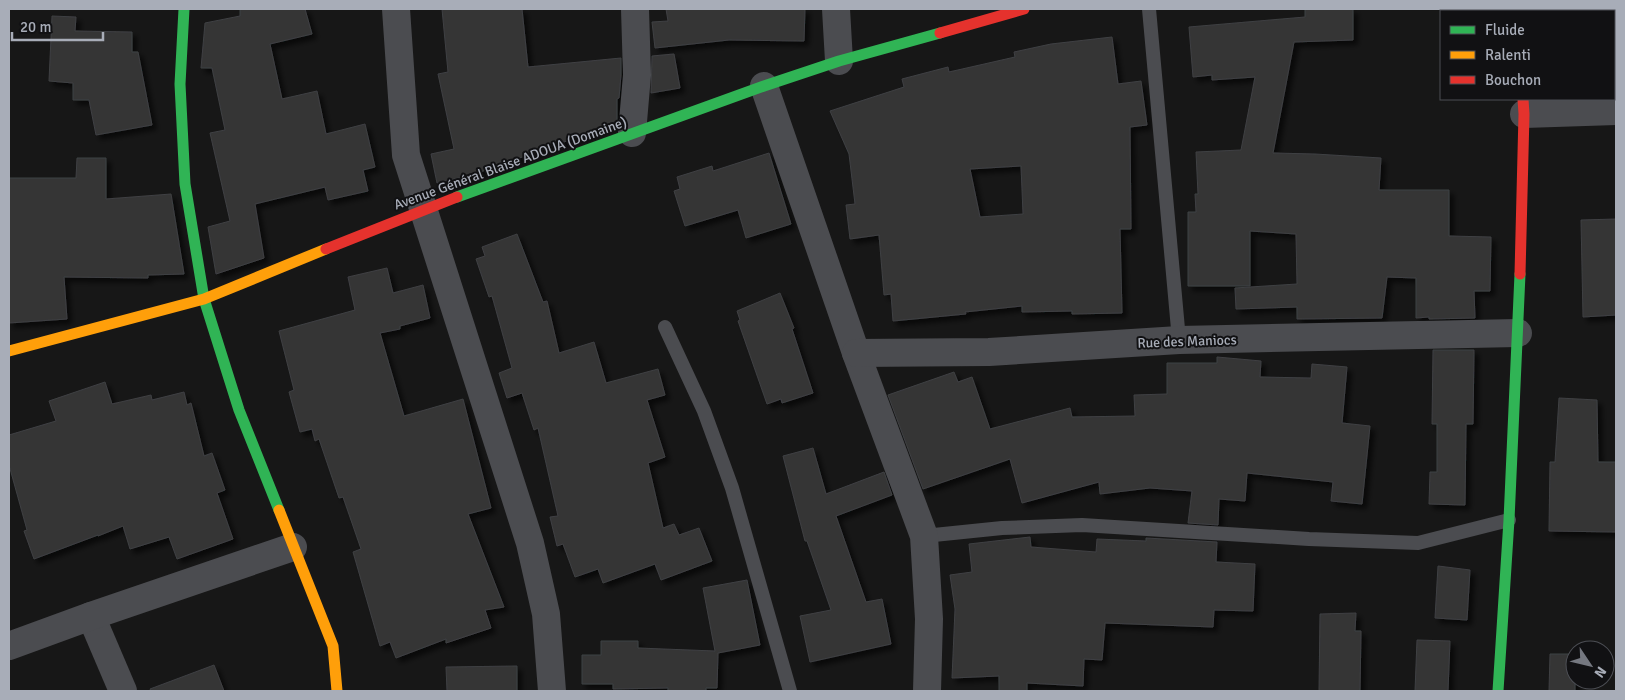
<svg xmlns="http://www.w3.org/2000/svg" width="1625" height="700" viewBox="0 0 1625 700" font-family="Signika,sans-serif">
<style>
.building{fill:#353536;stroke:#3f4043;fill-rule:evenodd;filter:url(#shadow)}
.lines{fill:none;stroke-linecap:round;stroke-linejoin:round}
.lane{stroke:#4b4c50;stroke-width:14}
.street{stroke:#4b4c50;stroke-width:28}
.fast{stroke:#30b455;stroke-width:11}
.slow{stroke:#ff9f0a;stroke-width:11}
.jam{stroke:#e5322d;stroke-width:11}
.labels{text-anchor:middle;stroke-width:4;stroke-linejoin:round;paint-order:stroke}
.street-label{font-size:14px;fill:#a8adb8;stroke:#111113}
</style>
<defs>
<filter id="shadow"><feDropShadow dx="4.5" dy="4.5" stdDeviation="2.5" flood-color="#0009"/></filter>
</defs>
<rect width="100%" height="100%" fill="#171717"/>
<!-- building -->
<g class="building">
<path d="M 240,9 L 305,9 L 312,34 L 270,44 L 282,99 L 317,91 L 326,134 L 365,124 L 375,167 L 363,170 L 368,191 L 328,200 L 325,187 L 255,204 L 264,258 L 216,274 L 208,227 L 230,221 L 210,133 L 225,130 L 212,68 L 201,68 L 205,23 L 240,16 Z"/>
<path d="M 442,9 L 522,9 L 528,67 L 621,58 L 621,75 L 619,98 L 617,99 L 617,123 L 472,175 L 437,183 L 431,154 L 454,149 L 438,74 L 448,72 Z"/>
<path d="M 666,9 L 805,9 L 804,41 L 729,40 L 655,48 L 652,22 L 668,21 Z"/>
<path d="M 1305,9 L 1353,9 L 1353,40 L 1294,42 L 1273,153 L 1315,154 L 1381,158 L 1379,190 L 1449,190 L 1449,236 L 1491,237 L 1490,291 L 1474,291 L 1475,318 L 1429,319 L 1429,317 L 1416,318 L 1416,278 L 1387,277 L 1382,318 L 1297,319 L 1297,307 L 1236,309 L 1235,288 L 1297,284 L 1296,234 L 1250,231 L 1250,286 L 1188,286 L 1188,212 L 1196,212 L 1195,194 L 1198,194 L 1196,152 L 1241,150 L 1255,77 L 1212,80 L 1212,75 L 1193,77 L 1189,27 L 1305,17 Z"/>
<path d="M 52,16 L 76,17 L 75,31 L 132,32 L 132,52 L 138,52 L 152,125 L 96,135 L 89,100 L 73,100 L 73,83 L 49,81 Z"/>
<path d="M 1112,37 L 1118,84 L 1141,81 L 1147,125 L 1130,127 L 1131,229 L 1120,229 L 1122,313 L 1072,314 L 1072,311 L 1022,312 L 1022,306 L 965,312 L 966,314 L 893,321 L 891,294 L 884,295 L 879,235 L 850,239 L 846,205 L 855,204 L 849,154 L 830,111 L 904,87 L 902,79 L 948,67 L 949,72 L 1015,57 L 1014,52 L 1051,44 ZM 1021,166 L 1023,214 L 980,217 L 970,169 Z"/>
<path d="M 674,54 L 680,88 L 651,93 L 652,56 Z"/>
<path d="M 769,153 L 791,224 L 746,238 L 738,210 L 685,226 L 674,191 L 680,189 L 677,177 L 712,166 L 713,171 Z"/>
<path d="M 77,158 L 106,158 L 106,199 L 171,194 L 184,274 L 148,275 L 148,278 L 64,277 L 67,319 L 9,323 L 9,178 L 76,178 Z"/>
<path d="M 1616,219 L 1616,315 L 1583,317 L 1581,220 Z"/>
<path d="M 517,234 L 543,302 L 547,301 L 559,353 L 594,342 L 606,383 L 658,369 L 665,395 L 647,400 L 665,457 L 648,463 L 663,528 L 674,524 L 679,535 L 699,528 L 712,561 L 661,580 L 655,564 L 603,583 L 598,569 L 575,577 L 563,544 L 557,546 L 550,517 L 558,516 L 538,428 L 534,430 L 522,393 L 507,398 L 499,373 L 512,368 L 492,296 L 489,297 L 476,259 L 485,256 L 482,247 Z"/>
<path d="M 387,268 L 393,293 L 423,285 L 430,318 L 400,326 L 400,329 L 380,333 L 404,416 L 463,399 L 491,508 L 468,514 L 504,607 L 485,610 L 491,628 L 446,643 L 446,639 L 396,658 L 390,642 L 380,646 L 353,552 L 361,549 L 343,497 L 339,498 L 319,439 L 315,441 L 312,429 L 300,432 L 289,392 L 294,390 L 279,331 L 355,310 L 348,277 Z"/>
<path d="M 780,293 L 794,328 L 792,329 L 813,393 L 782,403 L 781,399 L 767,404 L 738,321 L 740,320 L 737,311 Z"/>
<path d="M 1433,350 L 1474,350 L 1473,424 L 1466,424 L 1465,505 L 1429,504 L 1430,472 L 1437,472 L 1437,424 L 1432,424 Z"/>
<path d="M 1217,357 L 1261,361 L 1260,377 L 1311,378 L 1312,364 L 1347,367 L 1342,423 L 1370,426 L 1362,504 L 1331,501 L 1333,482 L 1247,473 L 1245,501 L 1219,499 L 1218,525 L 1188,523 L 1192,491 L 1150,488 L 1100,494 L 1099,482 L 1022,503 L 1010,459 L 923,489 L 888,395 L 954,372 L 958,382 L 972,377 L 990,429 L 1070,408 L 1072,417 L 1135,416 L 1134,395 L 1167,394 L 1167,363 L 1217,363 Z"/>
<path d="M 105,382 L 112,404 L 151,395 L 152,400 L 184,392 L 187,405 L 191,403 L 204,456 L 212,453 L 225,490 L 217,493 L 233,539 L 177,559 L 169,537 L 130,549 L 123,526 L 98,536 L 98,535 L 34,559 L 24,531 L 27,530 L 9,465 L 9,435 L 56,421 L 49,401 Z"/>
<path d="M 1559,398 L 1597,400 L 1598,462 L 1616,462 L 1616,532 L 1549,531 L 1550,462 L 1555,462 Z"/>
<path d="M 813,448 L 826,494 L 884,472 L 892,495 L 836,516 L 866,602 L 882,599 L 891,644 L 810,662 L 800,616 L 831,610 L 807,541 L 805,541 L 783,456 Z"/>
<path d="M 1030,537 L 1031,547 L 1096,552 L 1097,539 L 1146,541 L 1146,538 L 1217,542 L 1216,562 L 1255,564 L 1253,611 L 1214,610 L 1213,627 L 1105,623 L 1102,660 L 1084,659 L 1083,686 L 1027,683 L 1027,691 L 999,691 L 999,676 L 952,678 L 955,609 L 950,575 L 972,572 L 969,544 Z"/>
<path d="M 1438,566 L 1470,570 L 1467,620 L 1435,618 Z"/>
<path d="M 747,580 L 760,645 L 718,653 L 717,688 L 706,688 L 706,691 L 668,691 L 668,688 L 613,689 L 613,684 L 582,684 L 582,655 L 601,655 L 601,641 L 638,641 L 638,648 L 715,651 L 703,588 Z"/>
<path d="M 1356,613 L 1355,631 L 1361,631 L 1360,691 L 1319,691 L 1320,614 Z"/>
<path d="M 1417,640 L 1450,641 L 1448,691 L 1415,691 Z"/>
<path d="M 1550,654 L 1575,654 L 1575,691 L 1549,691 Z"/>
<path d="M 214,665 L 224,691 L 151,691 L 150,689 Z"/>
<path d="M 517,666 L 517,691 L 447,691 L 446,667 Z"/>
</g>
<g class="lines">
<!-- lane -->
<g class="lane">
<path d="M 1149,9 L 1179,340"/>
<path d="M 665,327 L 704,411 L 732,488 L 790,691"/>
<path d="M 924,536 L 1002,528 L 1082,525 L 1309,539 L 1418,543 L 1509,520"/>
</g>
<!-- street -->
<g class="street">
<path d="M 396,9 L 406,155 L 530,543 L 546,614 L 552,691"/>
<path d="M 836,9 L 839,61"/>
<path d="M 764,86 L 856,353 L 924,536 L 929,619 L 927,691"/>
<path d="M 1524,114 L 1616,111"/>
<path d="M 632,133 L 637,75 L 635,9"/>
<path d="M 856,353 L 989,352 L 1179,340 L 1518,333"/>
<path d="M 91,616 L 123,691"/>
<path d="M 9,646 L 91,616 L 293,547"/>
</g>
<!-- fast -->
<g class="fast">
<path d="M 184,9 L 180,84 L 185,184 L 204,299 L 239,410 L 279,510"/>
<path d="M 457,197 L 764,86 L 839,61 L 940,33"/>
<path d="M 1498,691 L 1509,520 L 1520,274"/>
</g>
<!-- slow -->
<g class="slow">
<path d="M 1520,9 L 1520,11"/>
<path d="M 9,351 L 204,299 L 326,249"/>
<path d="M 279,510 L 333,646 L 337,691"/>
</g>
<!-- jam -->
<g class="jam">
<path d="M 940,33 L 1024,9"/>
<path d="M 326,249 L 457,197"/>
<path d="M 1520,274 L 1524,114 L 1523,99"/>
</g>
</g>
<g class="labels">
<!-- street labels -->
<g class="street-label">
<text transform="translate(510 163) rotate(-20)" y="5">Avenue Général Blaise ADOUA (Domaine)</text>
<text transform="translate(1187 341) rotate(-2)" y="5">Rue des Maniocs</text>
</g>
</g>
<!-- border -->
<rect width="1625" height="700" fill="none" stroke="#a8adb8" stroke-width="20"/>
<!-- legend -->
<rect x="1440" y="10" width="175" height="90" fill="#111113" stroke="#4d4f55"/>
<rect x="1450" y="26" width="25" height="8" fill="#30b455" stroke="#4d4f55"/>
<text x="1485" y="35" font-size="15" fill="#a8adb8">Fluide</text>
<rect x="1450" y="51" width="25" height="8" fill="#ff9f0a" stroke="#4d4f55"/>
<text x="1485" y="60" font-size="15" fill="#a8adb8">Ralenti</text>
<rect x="1450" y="76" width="25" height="8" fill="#e5322d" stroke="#4d4f55"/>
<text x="1485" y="85" font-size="15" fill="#a8adb8">Bouchon</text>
<!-- north arrow -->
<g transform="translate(1590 665) rotate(125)"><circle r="24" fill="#111113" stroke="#4d4f55"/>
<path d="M0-4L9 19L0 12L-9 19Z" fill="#757880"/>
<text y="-8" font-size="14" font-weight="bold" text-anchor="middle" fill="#a8adb8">N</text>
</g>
<!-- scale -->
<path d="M12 32v8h91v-8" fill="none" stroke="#a8adb8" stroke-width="2.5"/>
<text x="20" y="32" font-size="15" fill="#a8adb8" stroke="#111113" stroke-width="4" paint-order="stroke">20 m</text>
</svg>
